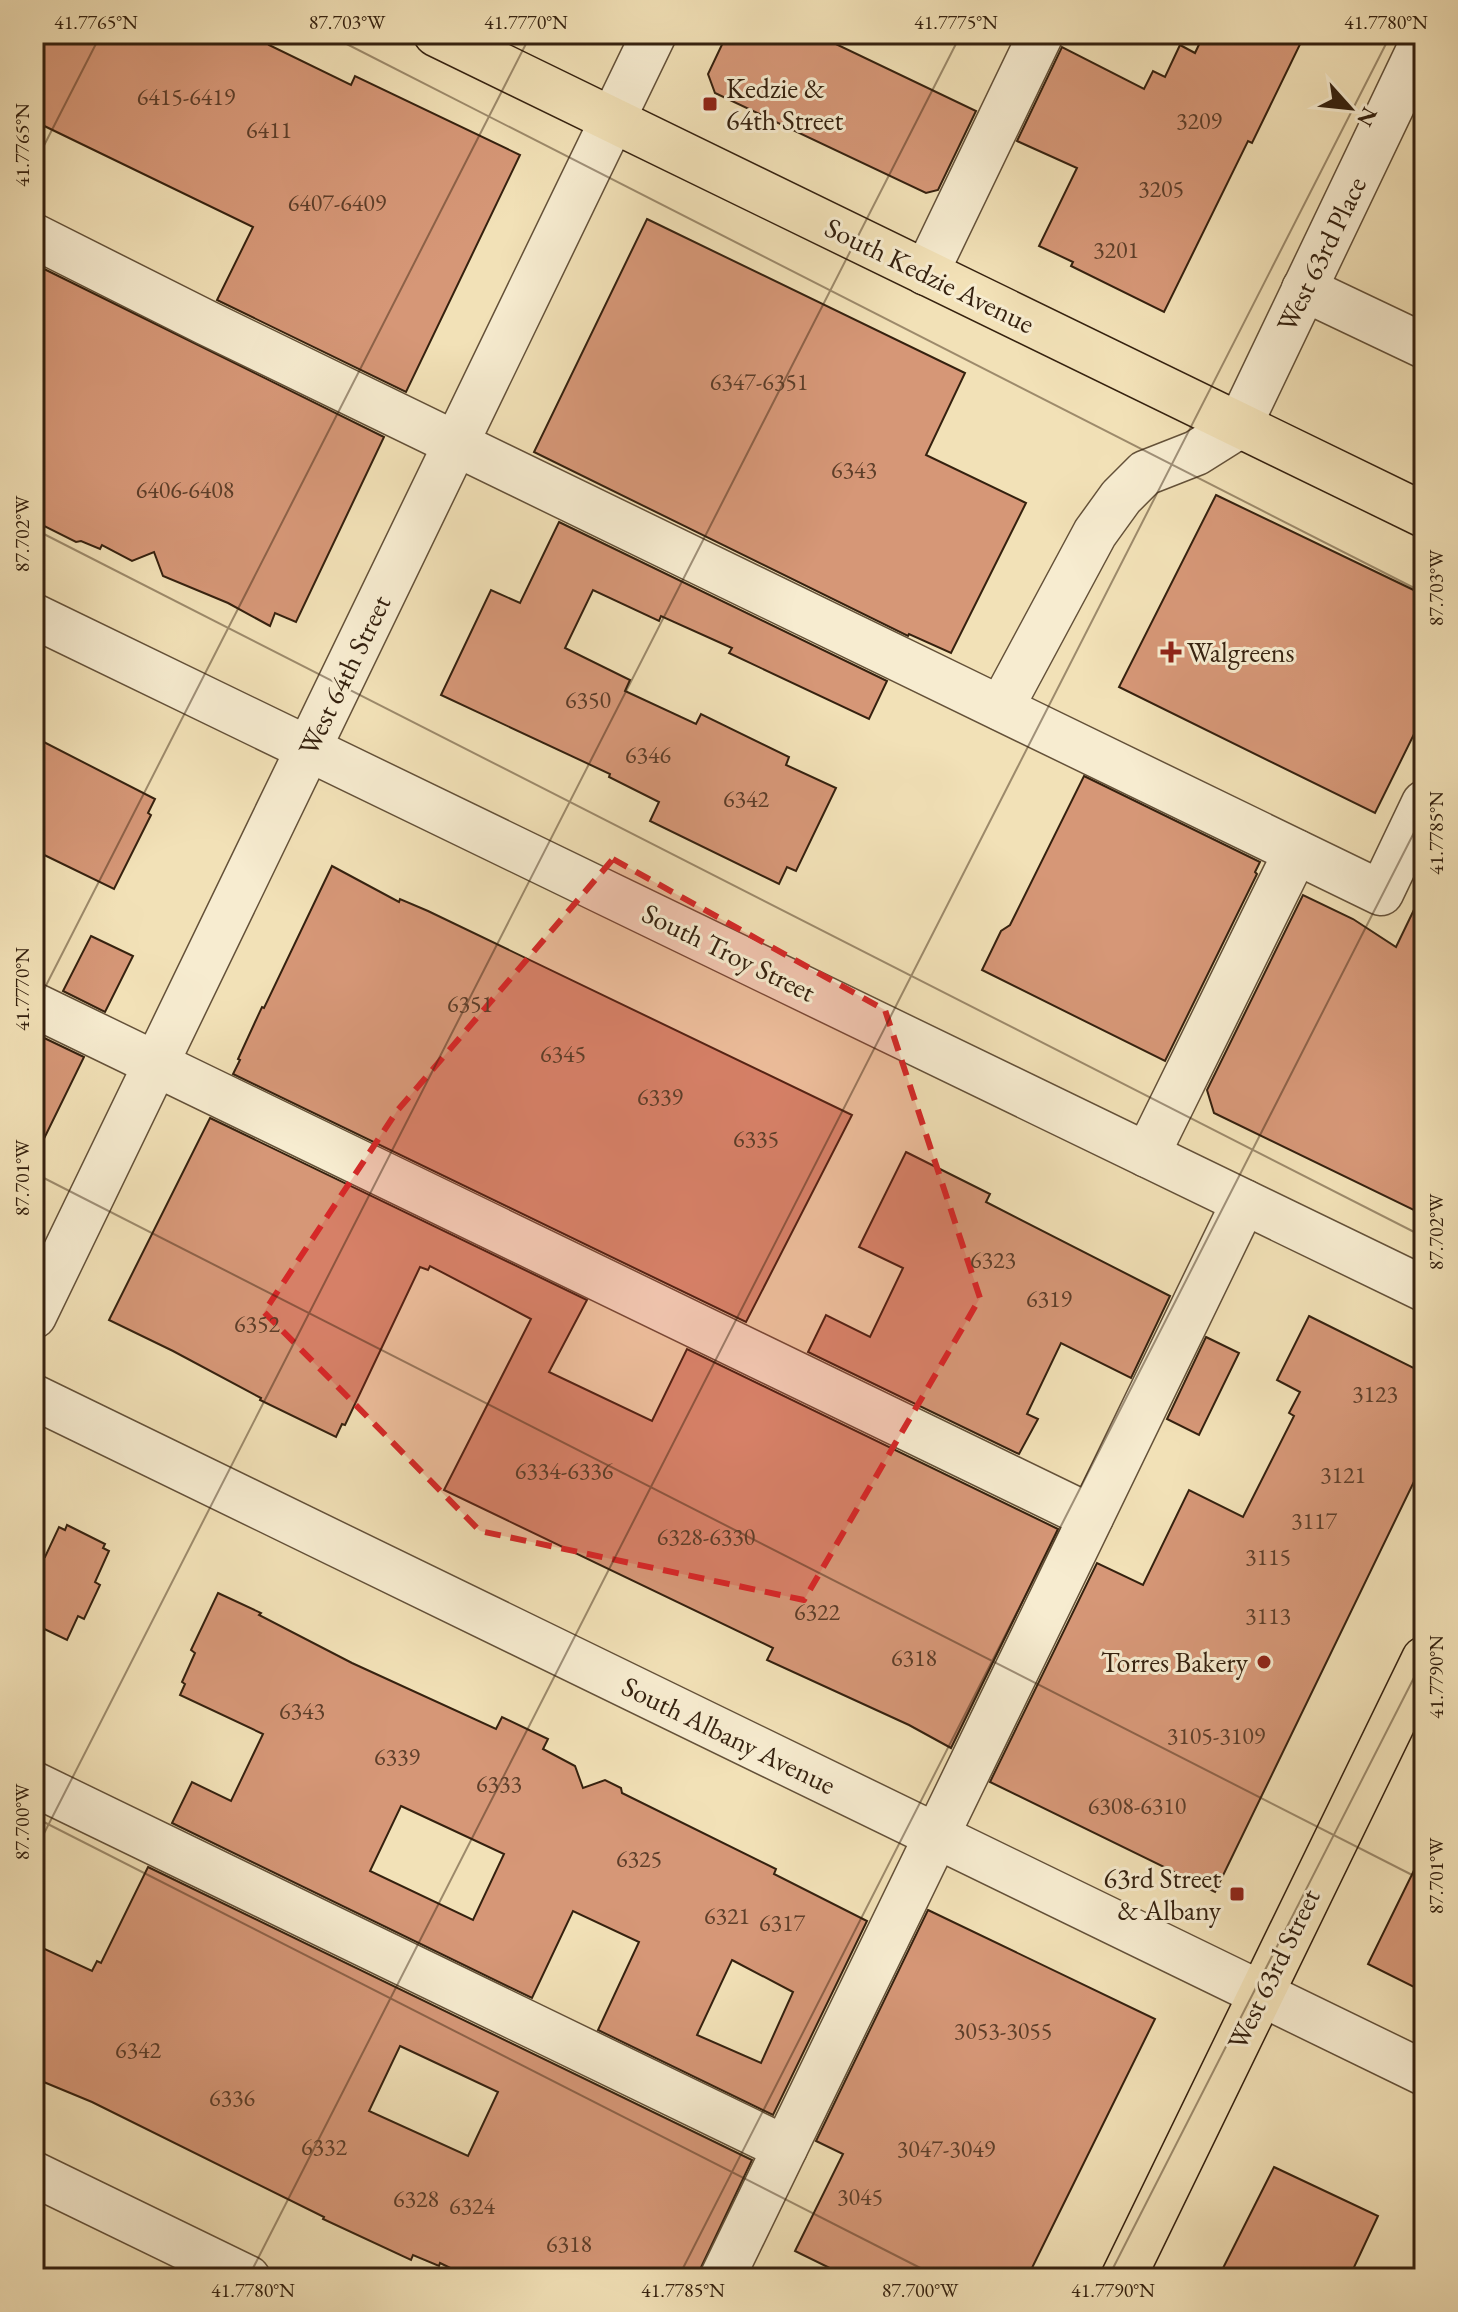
<svg xmlns="http://www.w3.org/2000/svg" width="1458" height="2312" viewBox="0 0 1458 2312" font-family="'EB Garamond',serif">
<style>
.building{fill:#d69777;stroke:#35210f;stroke-width:2;fill-rule:evenodd}
.lines{fill:none;stroke-linecap:round;stroke-linejoin:round}
.minor-casing{stroke:#645139;stroke-width:47}
.major-casing{stroke:#35210f;stroke-width:47}
.minor{stroke:#f7ecd0;stroke-width:44}
.major{stroke:#f2e1b7;stroke-width:44}
.marked{fill:#d62828;fill-opacity:0.2;stroke:#d62828;stroke-width:6;stroke-dasharray:16 10;stroke-linejoin:round}
.ticks{fill:none;stroke:#35210f;stroke-width:2;stroke-opacity:0.45}
.poi-dot{fill:#8f2418;stroke:#f7ecd0;stroke-width:3}
.labels{text-anchor:middle;stroke-width:6;stroke-linejoin:round;paint-order:stroke}
.number-label{font-size:24px;fill:#5d3e29}
.poi-label{font-size:28px;fill:#35210f;stroke:#f7ecd0;text-anchor:start}
.street-label{font-size:28px;fill:#35210f;stroke:#f7ecd0}
.neatline{fill:none;stroke:#35210f;stroke-width:3}
.ticks-label{font-size:20px;text-anchor:middle;fill:#35210f}
</style>
<rect width="100%" height="100%" fill="#f2e1b7"/>
<filter id="stains"><feTurbulence type="fractalNoise" baseFrequency=".0025" numOctaves="4"/><feColorMatrix values="0 0 0 0 .2 0 0 0 0 .09 0 0 0 0 .02 0 0 0 .5 -.17"/></filter>
<radialGradient id="worn" r=".72"><stop offset=".6" stop-color="#630" stop-opacity="0"/><stop offset="1" stop-color="#630" stop-opacity=".3"/></radialGradient>
<!-- building -->
<g class="building">
<path d="M 34,34 L 274,34 L 269,45 L 351,85 L 355,76 L 520,155 L 406,392 L 217,300 L 253,227 L 34,121 Z"/>
<path d="M 727,34 L 815,34 L 976,111 L 938,190 L 926,193 L 715,93 L 708,74 Z"/>
<path d="M 1204,34 L 1305,34 L 1252,143 L 1248,141 L 1164,312 L 1071,266 L 1073,262 L 1039,246 L 1077,168 L 1017,141 L 1062,47 L 1144,89 L 1153,71 L 1165,77 L 1180,45 L 1195,53 Z"/>
<path d="M 647,219 L 965,373 L 926,455 L 1026,503 L 951,653 L 909,634 L 908,636 L 534,452 Z"/>
<path d="M 34,264 L 384,437 L 296,622 L 275,613 L 270,626 L 228,603 L 163,576 L 154,552 L 132,561 L 102,545 L 100,549 L 81,541 L 76,542 L 34,521 Z"/>
<path d="M 1216,495 L 1424,595 L 1424,714 L 1375,813 L 1119,687 Z"/>
<path d="M 559,522 L 887,681 L 869,719 L 729,653 L 732,648 L 661,616 L 659,621 L 593,590 L 565,648 L 630,680 L 625,691 L 696,724 L 701,714 L 789,757 L 786,765 L 836,788 L 796,871 L 787,867 L 779,884 L 650,821 L 659,802 L 609,777 L 610,774 L 441,695 L 491,590 L 520,603 Z"/>
<path d="M 34,737 L 155,799 L 148,813 L 151,815 L 114,889 L 34,850 Z"/>
<path d="M 1084,776 L 1260,862 L 1255,872 L 1257,874 L 1165,1061 L 982,970 L 1001,931 L 1010,925 Z"/>
<path d="M 332,866 L 399,902 L 400,899 L 428,911 L 852,1115 L 746,1322 L 233,1074 L 240,1060 L 238,1059 L 262,1007 L 264,1008 Z"/>
<path d="M 1424,889 L 1424,1215 L 1214,1113 L 1207,1090 L 1303,895 L 1353,919 L 1396,947 Z"/>
<path d="M 91,936 L 133,956 L 105,1012 L 63,991 Z"/>
<path d="M 40,1036 L 84,1057 L 34,1159 L 34,1048 Z"/>
<path d="M 210,1118 L 587,1300 L 549,1372 L 652,1421 L 687,1349 L 1058,1529 L 951,1748 L 909,1725 L 767,1660 L 773,1648 L 444,1490 L 531,1319 L 430,1266 L 428,1270 L 420,1267 L 345,1425 L 342,1424 L 336,1437 L 260,1400 L 261,1398 L 173,1351 L 109,1320 Z"/>
<path d="M 906,1152 L 990,1194 L 986,1202 L 1170,1296 L 1131,1378 L 1061,1343 L 1027,1414 L 1038,1419 L 1019,1454 L 808,1352 L 826,1315 L 870,1337 L 903,1268 L 859,1247 Z"/>
<path d="M 1309,1316 L 1424,1373 L 1424,1461 L 1215,1892 L 990,1782 L 1097,1563 L 1143,1585 L 1189,1490 L 1243,1517 L 1294,1416 L 1289,1413 L 1300,1392 L 1277,1380 Z"/>
<path d="M 1206,1337 L 1239,1353 L 1199,1435 L 1167,1419 Z"/>
<path d="M 67,1525 L 105,1544 L 103,1548 L 109,1551 L 95,1582 L 100,1585 L 84,1619 L 78,1616 L 67,1640 L 34,1624 L 34,1552 L 45,1557 L 59,1527 L 65,1530 Z"/>
<path d="M 218,1593 L 261,1613 L 259,1615 L 352,1663 L 496,1729 L 502,1717 L 548,1739 L 543,1749 L 575,1766 L 583,1788 L 605,1780 L 621,1788 L 622,1793 L 776,1869 L 774,1874 L 867,1921 L 773,2115 L 598,2030 L 639,1942 L 573,1911 L 532,1998 L 172,1823 L 192,1782 L 231,1801 L 263,1734 L 180,1695 L 185,1684 L 182,1682 L 195,1653 L 191,1650 ZM 401,1806 L 504,1854 L 473,1920 L 370,1871 ZM 732,1960 L 793,1992 L 761,2063 L 697,2035 Z"/>
<path d="M 1424,1850 L 1424,1992 L 1368,1964 Z"/>
<path d="M 148,1867 L 752,2160 L 696,2278 L 471,2278 L 440,2263 L 439,2266 L 413,2255 L 411,2260 L 323,2219 L 324,2217 L 92,2102 L 34,2078 L 34,1944 L 92,1971 L 97,1961 L 101,1963 ZM 400,2046 L 498,2092 L 468,2156 L 369,2111 Z"/>
<path d="M 928,1910 L 1155,2019 L 1027,2278 L 850,2278 L 795,2251 L 843,2154 L 816,2141 Z"/>
<path d="M 1274,2167 L 1378,2216 L 1349,2278 L 1218,2278 Z"/>
</g>
<g class="lines">
<!-- minor casing -->
<g class="minor-casing">
<g id="minor">
<path d="M 34,236 L 207,323 L 1381,893 L 1424,803"/>
<path d="M 926,273 L 1041,34"/>
<path d="M 1304,289 L 1424,346"/>
<path d="M 34,616 L 1424,1289"/>
<path d="M 1001,708 L 1095,533 L 1121,497 L 1145,473 L 1196,453 L 1239,426 L 1424,39"/>
<path d="M 34,1005 L 1091,1517"/>
<path d="M 1147,1155 L 1296,852"/>
<path d="M 34,1316 L 654,34"/>
<path d="M 34,1397 L 1424,2073"/>
<path d="M 34,1784 L 785,2148"/>
<path d="M 34,2174 L 248,2278"/>
<path d="M 722,2278 L 1244,1202"/>
</g>
</g>
<!-- major casing -->
<g class="major-casing">
<g id="major">
<path d="M 436,34 L 1424,515"/>
<path d="M 1123,2278 L 1424,1659"/>
</g>
</g>
<!-- minor -->
<use href="#minor" class="minor"/>
<!-- major -->
<use href="#major" class="major"/>
</g>
<!-- marked area -->
<path class="marked" d="M 613,859 L 885,1010 L 980,1298 L 804,1600 L 480,1531 L 264,1312 L 397,1111 Z"/>
<!-- ticks -->
<path class="ticks" d="M 327,34 L 1424,593M 34,165 L 101,34M 34,529 L 1424,1237M 34,1009 L 531,34M 34,1173 L 1424,1881M 34,1817 L 940,2278M 34,1853 L 961,34M 248,2278 L 1391,34M 678,2278 L 1424,813M 1108,2278 L 1424,1658"/>
<!-- markers -->
<g class="poi-dot">
<rect x="702" y="96" width="16" height="16" rx="4"/>
<path d="M1167 640h8v8h8v8h-8v8h-8v-8h-8v-8h8z"/>
<circle cx="1264" cy="1662" r="8"/>
<rect x="1229" y="1886" width="16" height="16" rx="4"/>
</g>
<g class="labels">
<!-- number labels -->
<g class="number-label">
<text x="186" y="105">6415-6419</text>
<text x="1199" y="129">3209</text>
<text x="269" y="138">6411</text>
<text x="1161" y="197">3205</text>
<text x="337" y="211">6407-6409</text>
<text x="1116" y="258">3201</text>
<text x="759" y="390">6347-6351</text>
<text x="854" y="478">6343</text>
<text x="185" y="498">6406-6408</text>
<text x="588" y="708">6350</text>
<text x="648" y="763">6346</text>
<text x="746" y="807">6342</text>
<text x="470" y="1012">6351</text>
<text x="563" y="1062">6345</text>
<text x="660" y="1105">6339</text>
<text x="756" y="1147">6335</text>
<text x="993" y="1268">6323</text>
<text x="1049" y="1307">6319</text>
<text x="257" y="1332">6352</text>
<text x="1375" y="1402">3123</text>
<text x="564" y="1479">6334-6336</text>
<text x="1343" y="1483">3121</text>
<text x="1314" y="1529">3117</text>
<text x="706" y="1545">6328-6330</text>
<text x="1268" y="1565">3115</text>
<text x="817" y="1620">6322</text>
<text x="1268" y="1624">3113</text>
<text x="914" y="1666">6318</text>
<text x="302" y="1719">6343</text>
<text x="1216" y="1744">3105-3109</text>
<text x="397" y="1765">6339</text>
<text x="499" y="1792">6333</text>
<text x="1137" y="1814">6308-6310</text>
<text x="639" y="1867">6325</text>
<text x="727" y="1924">6321</text>
<text x="782" y="1931">6317</text>
<text x="1003" y="2039">3053-3055</text>
<text x="138" y="2058">6342</text>
<text x="232" y="2106">6336</text>
<text x="324" y="2155">6332</text>
<text x="946" y="2157">3047-3049</text>
<text x="860" y="2205">3045</text>
<text x="416" y="2207">6328</text>
<text x="472" y="2214">6324</text>
<text x="569" y="2252">6318</text>
</g>
<!-- poi labels -->
<g class="poi-label">
<text x="726" y="98">Kedzie &amp;<tspan x="726" dy="32">64th Street</tspan></text>
<text x="1187" y="662">Walgreens</text>
<text x="1248" y="1672" text-anchor="end">Torres Bakery</text>
<text x="1221" y="1888" text-anchor="end">63rd Street<tspan x="1221" dy="32">&amp; Albany</tspan></text>
</g>
<!-- street labels -->
<g class="street-label">
<text transform="translate(1321 254) rotate(-64)" y="10">West 63rd Place</text>
<text transform="translate(930 275) rotate(26)" y="10">South Kedzie Avenue</text>
<text transform="translate(344 675) rotate(-64)" y="10">West 64th Street</text>
<text transform="translate(729 952) rotate(26)" y="10">South Troy Street</text>
<text transform="translate(729 1735) rotate(26)" y="10">South Albany Avenue</text>
<text transform="translate(1273 1969) rotate(-64)" y="10">West 63rd Street</text>
</g>
</g>
<!-- margin -->
<rect width="1458" height="2312" fill="none" stroke="#f2e1b7" stroke-width="88"/>
<!-- north arrow -->
<g transform="translate(1350 108) rotate(117)" stroke="#f7ecd0" stroke-width="6" paint-order="stroke">
<path d="M0-6L14 30L0 20L-14 30Z" fill="#35210f"/>
<text y="-12" font-size="22" font-weight="bold" text-anchor="middle" fill="#35210f">N</text>
</g>
<rect x="44" y="44" width="1370" height="2224" class="neatline"/>
<g class="ticks-label">
<text x="96" y="29">41.7765°N</text>
<text x="347" y="29">87.703°W</text>
<text x="526" y="29">41.7770°N</text>
<text x="956" y="29">41.7775°N</text>
<text x="1386" y="29">41.7780°N</text>
<text transform="translate(22 145) rotate(-90)" y="7">41.7765°N</text>
<text transform="translate(22 534) rotate(-90)" y="7">87.702°W</text>
<text transform="translate(1436 588) rotate(-90)" y="7">87.703°W</text>
<text transform="translate(1436 833) rotate(-90)" y="7">41.7785°N</text>
<text transform="translate(22 989) rotate(-90)" y="7">41.7770°N</text>
<text transform="translate(22 1178) rotate(-90)" y="7">87.701°W</text>
<text transform="translate(1436 1232) rotate(-90)" y="7">87.702°W</text>
<text transform="translate(1436 1677) rotate(-90)" y="7">41.7790°N</text>
<text transform="translate(22 1822) rotate(-90)" y="7">87.700°W</text>
<text transform="translate(1436 1876) rotate(-90)" y="7">87.701°W</text>
<text x="253" y="2297">41.7780°N</text>
<text x="683" y="2297">41.7785°N</text>
<text x="920" y="2297">87.700°W</text>
<text x="1113" y="2297">41.7790°N</text>
</g>
<rect width="100%" height="100%" filter="url(#stains)"/>
<rect width="100%" height="100%" fill="url(#worn)"/>
</svg>
